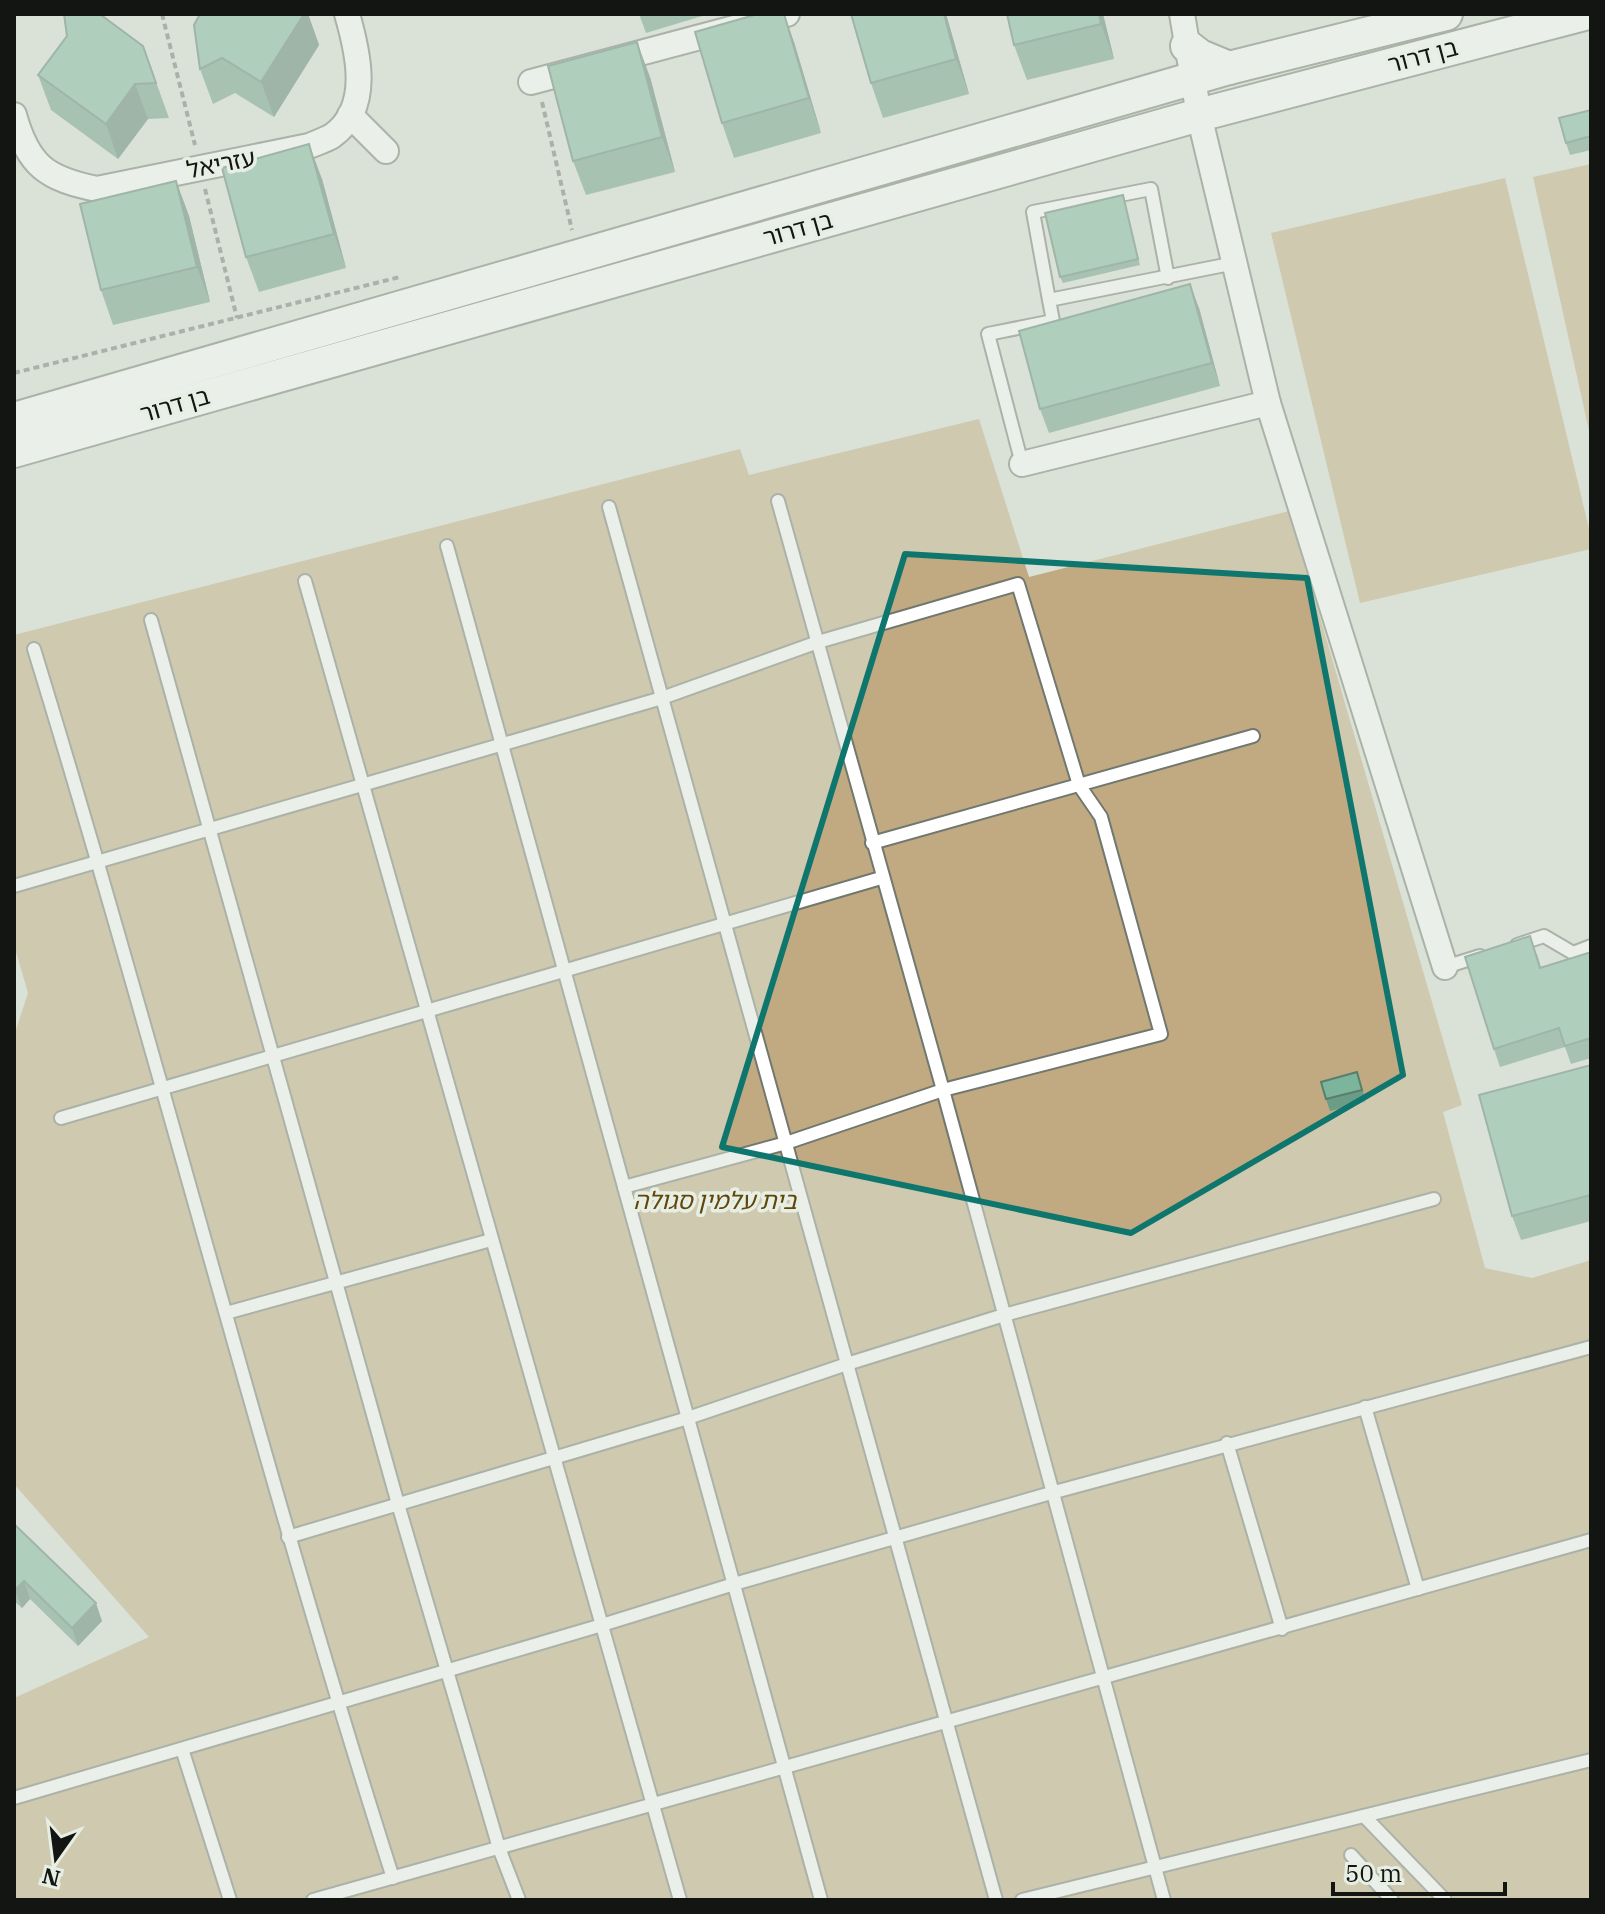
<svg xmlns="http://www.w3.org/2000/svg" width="1605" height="1914" viewBox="0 0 1605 1914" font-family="'IBM Plex Serif','Noto Sans Hebrew',serif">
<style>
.green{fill:#c1aa82}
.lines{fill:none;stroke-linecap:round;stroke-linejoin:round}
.lane-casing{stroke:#71786e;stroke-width:16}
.street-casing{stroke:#71786e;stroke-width:28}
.secondary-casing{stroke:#71786e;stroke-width:36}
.path{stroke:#71766f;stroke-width:4;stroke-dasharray:6 4;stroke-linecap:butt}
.lane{stroke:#fff;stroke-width:12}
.street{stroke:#fff;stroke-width:24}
.secondary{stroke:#fff;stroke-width:32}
.wall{fill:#6b9c86}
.shaded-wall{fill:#577f6d}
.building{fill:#7cb59c;stroke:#577f6d;stroke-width:2}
.marked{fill:none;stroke:#0f766e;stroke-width:6;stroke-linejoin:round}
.labels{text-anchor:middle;stroke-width:7;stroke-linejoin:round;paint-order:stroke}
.street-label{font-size:24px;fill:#121511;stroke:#e7efe4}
.park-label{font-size:24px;font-style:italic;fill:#61460b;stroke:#e7efe4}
</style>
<rect width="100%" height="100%" fill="#dae2d7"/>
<!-- green -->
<g class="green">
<path d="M 1591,164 L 1591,440 L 1533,177 Z"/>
<path d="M 1505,178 L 1591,537 L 1591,549 L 1360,603 L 1271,233 Z"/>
<path d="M 979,419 L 1029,577 L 1289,511 L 1462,1105 L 1443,1112 L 1485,1268 L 1532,1278 L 1591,1260 L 1591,1900 L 14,1900 L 14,1698 L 149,1637 L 14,1484 L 14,1036 L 28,993 L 14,945 L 14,635 L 740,449 L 749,475 Z"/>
</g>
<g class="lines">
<!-- lane casing -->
<g class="lane-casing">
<g id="lane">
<path d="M 1168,278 L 1151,189 L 1033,212 L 1049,300 L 1235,263"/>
<path d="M 1022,464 L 988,334 L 1053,321 L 1049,300"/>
<path d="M 778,501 L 943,1090 L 1164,1900"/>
<path d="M 609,507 L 996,1900"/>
<path d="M 447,546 L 821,1900"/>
<path d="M 305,581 L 680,1900"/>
<path d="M 151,620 L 398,1504 L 499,1848 L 519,1900"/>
<path d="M 34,649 C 159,1057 263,1471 393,1878"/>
<path d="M 872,843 L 1253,736"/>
<path d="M 14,886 L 662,698 L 818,642 L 1018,584 L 1079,785 L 1101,817 L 1161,1034 L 943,1090 L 786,1143 L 624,1187"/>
<path d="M 1517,945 L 1544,936 L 1573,953 L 1591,946"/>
<path d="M 1445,967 L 1480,956"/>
<path d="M 61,1118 L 881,878"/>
<path d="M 226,1313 L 491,1240"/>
<path d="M 1365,1407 L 1418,1589"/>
<path d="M 1227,1443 L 1282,1629"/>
<path d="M 288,1537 L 688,1418 L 847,1364 L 1004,1315 L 1434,1199"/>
<path d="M 182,1749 L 230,1900"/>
<path d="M 14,1798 L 602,1625 L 734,1584 L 1051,1493 L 1591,1347"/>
<path d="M 1364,1816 L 1445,1900"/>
<path d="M 1351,1855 L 1392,1900"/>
<path d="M 313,1900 L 1591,1540"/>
<path d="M 1022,1900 L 1591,1760"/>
</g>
</g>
<!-- street casing -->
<g class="street-casing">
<g id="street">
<path d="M 531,82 L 787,14"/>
<path d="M 14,115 C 28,166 47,179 97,189 L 309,146 C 316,143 325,140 332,136 C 372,108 358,52 347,14"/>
<path d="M 350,115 L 386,151"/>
<path d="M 1268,403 L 1445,967"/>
<path d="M 1022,464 L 1268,403 L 1199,115 L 1182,14"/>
</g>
</g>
<!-- secondary casing -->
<g class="secondary-casing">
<g id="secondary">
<path d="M 1187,46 L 1200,56 L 1229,68"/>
<path d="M 14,419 L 1229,68 L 1446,14"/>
<path d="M 14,451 L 1199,115 L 1584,14"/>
</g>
</g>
<!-- path -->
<g class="path">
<path d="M 162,14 L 195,145"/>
<path d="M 542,102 L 572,230"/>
<path d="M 205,189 L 237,318"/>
<path d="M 14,373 L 400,277"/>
</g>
<!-- lane -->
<use href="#lane" class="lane"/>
<!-- street -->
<use href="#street" class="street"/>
<!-- secondary -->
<use href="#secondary" class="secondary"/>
</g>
<!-- wall -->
<g class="wall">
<path d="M 200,14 L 308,14 L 319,45 L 274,117 L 235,93 L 213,104 L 200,69 Z"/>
<path d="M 639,14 L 709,14 L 646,33 Z"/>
<path d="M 946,14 L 969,94 L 883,118 L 871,83 Z"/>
<path d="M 1007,14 L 1103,14 L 1114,59 L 1027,80 L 1014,45 Z"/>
<path d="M 794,42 L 821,133 L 734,158 L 722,123 Z"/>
<path d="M 143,46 L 169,118 L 148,119 L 118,159 L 51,110 L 38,75 Z"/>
<path d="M 650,77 L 675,172 L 586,195 L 573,161 Z"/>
<path d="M 1591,110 L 1591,150 L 1570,155 L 1566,143 Z"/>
<path d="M 322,179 L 346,268 L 259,292 L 246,257 Z"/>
<path d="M 176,181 L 189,216 L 210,302 L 113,325 L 101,290 Z"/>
<path d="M 1123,195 L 1140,265 L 1063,283 L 1060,277 Z"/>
<path d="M 1199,308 L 1220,386 L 1049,433 L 1040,409 Z"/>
<path d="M 1591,952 L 1591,1058 L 1571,1064 L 1565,1047 L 1500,1067 L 1494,1049 L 1537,954 L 1541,967 Z"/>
<path d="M 1591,1065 L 1591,1221 L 1521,1240 L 1512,1216 Z"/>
<path d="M 1361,1084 L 1366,1102 L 1330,1111 L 1326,1099 Z"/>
<path d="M 14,1524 L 102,1621 L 78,1646 L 30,1599 L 22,1608 L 14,1601 Z"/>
</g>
<!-- shaded-wall -->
<g class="shaded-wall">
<path d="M 304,14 L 308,14 L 319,45 L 274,117 L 261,82 Z"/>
<path d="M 784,14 L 794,42 L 821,133 L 809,98 Z"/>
<path d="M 944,14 L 946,14 L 969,94 L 956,59 Z"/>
<path d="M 1099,14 L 1103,14 L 1114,59 L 1101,24 Z"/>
<path d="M 637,42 L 650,77 L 675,172 L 662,137 Z"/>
<path d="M 135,84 L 148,119 L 118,159 L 106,124 Z"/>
<path d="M 309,144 L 322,179 L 346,268 L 334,234 Z"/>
<path d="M 176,181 L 189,216 L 210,302 L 197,267 Z"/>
<path d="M 1190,284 L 1199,308 L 1220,386 L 1212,363 Z"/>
<path d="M 24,1581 L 30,1599 L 22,1608 L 15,1590 Z"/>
<path d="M 96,1603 L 102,1621 L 78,1646 L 72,1628 Z"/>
</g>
<!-- building -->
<g class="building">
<path d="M 64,14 L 101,15 L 143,46 L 156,83 L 135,84 L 106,124 L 38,75 L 67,36 Z"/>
<path d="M 200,14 L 304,14 L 261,82 L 222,58 L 200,69 L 194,25 Z"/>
<path d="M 758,14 L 784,14 L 809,98 L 722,123 L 695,32 Z"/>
<path d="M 851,14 L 944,14 L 956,59 L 871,83 Z"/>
<path d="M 1007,14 L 1099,14 L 1101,24 L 1014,45 Z"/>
<path d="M 637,42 L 662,137 L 573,161 L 548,66 Z"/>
<path d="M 1591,110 L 1591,136 L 1566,143 L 1559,118 Z"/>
<path d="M 309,144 L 334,234 L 246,257 L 222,168 Z"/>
<path d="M 176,181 L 197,267 L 101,290 L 80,204 Z"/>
<path d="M 1123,195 L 1138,259 L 1060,277 L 1045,213 Z"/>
<path d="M 1190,284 L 1212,363 L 1040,409 L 1019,331 Z"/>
<path d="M 1530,936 L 1540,968 L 1591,952 L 1591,1038 L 1565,1046 L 1559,1028 L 1494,1049 L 1465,957 Z"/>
<path d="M 1591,1065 L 1591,1195 L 1512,1216 L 1479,1095 Z"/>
<path d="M 1357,1072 L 1362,1090 L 1326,1099 L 1321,1082 Z"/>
<path d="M 14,1524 L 96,1603 L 72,1628 L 24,1581 L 15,1590 L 14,1589 Z"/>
</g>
<!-- marked area -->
<path d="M0 0H1605V1914H0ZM 905,554 L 1307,578 L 1403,1075 L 1131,1233 L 722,1147 Z" fill="#dae2d7" fill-opacity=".55" fill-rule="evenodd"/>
<path class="marked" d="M 905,554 L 1307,578 L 1403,1075 L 1131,1233 L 722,1147 Z"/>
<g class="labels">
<!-- street labels -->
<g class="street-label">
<text transform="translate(1423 56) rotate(-15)" y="8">בן דרור</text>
<text transform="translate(221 164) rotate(-11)" y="8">עזריאל</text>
<text transform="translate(798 229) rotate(-16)" y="8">בן דרור</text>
<text transform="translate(175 405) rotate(-16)" y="8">בן דרור</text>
</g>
<!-- park labels -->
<g class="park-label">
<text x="715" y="1209">בית עלמין סגולה</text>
</g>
</g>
<!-- border -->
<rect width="1605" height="1914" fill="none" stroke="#121511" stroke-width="32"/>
<!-- north arrow -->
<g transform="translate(56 1858) rotate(194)" stroke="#e7efe4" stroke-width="6" paint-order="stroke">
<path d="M0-6L14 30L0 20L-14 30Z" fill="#121511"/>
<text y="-12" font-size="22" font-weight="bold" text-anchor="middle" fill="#121511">N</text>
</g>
<!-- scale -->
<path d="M1333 1882v12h172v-12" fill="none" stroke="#121511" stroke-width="4"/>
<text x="1345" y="1882" font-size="24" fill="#121511" stroke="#e7efe4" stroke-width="6" paint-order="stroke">50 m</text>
</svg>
